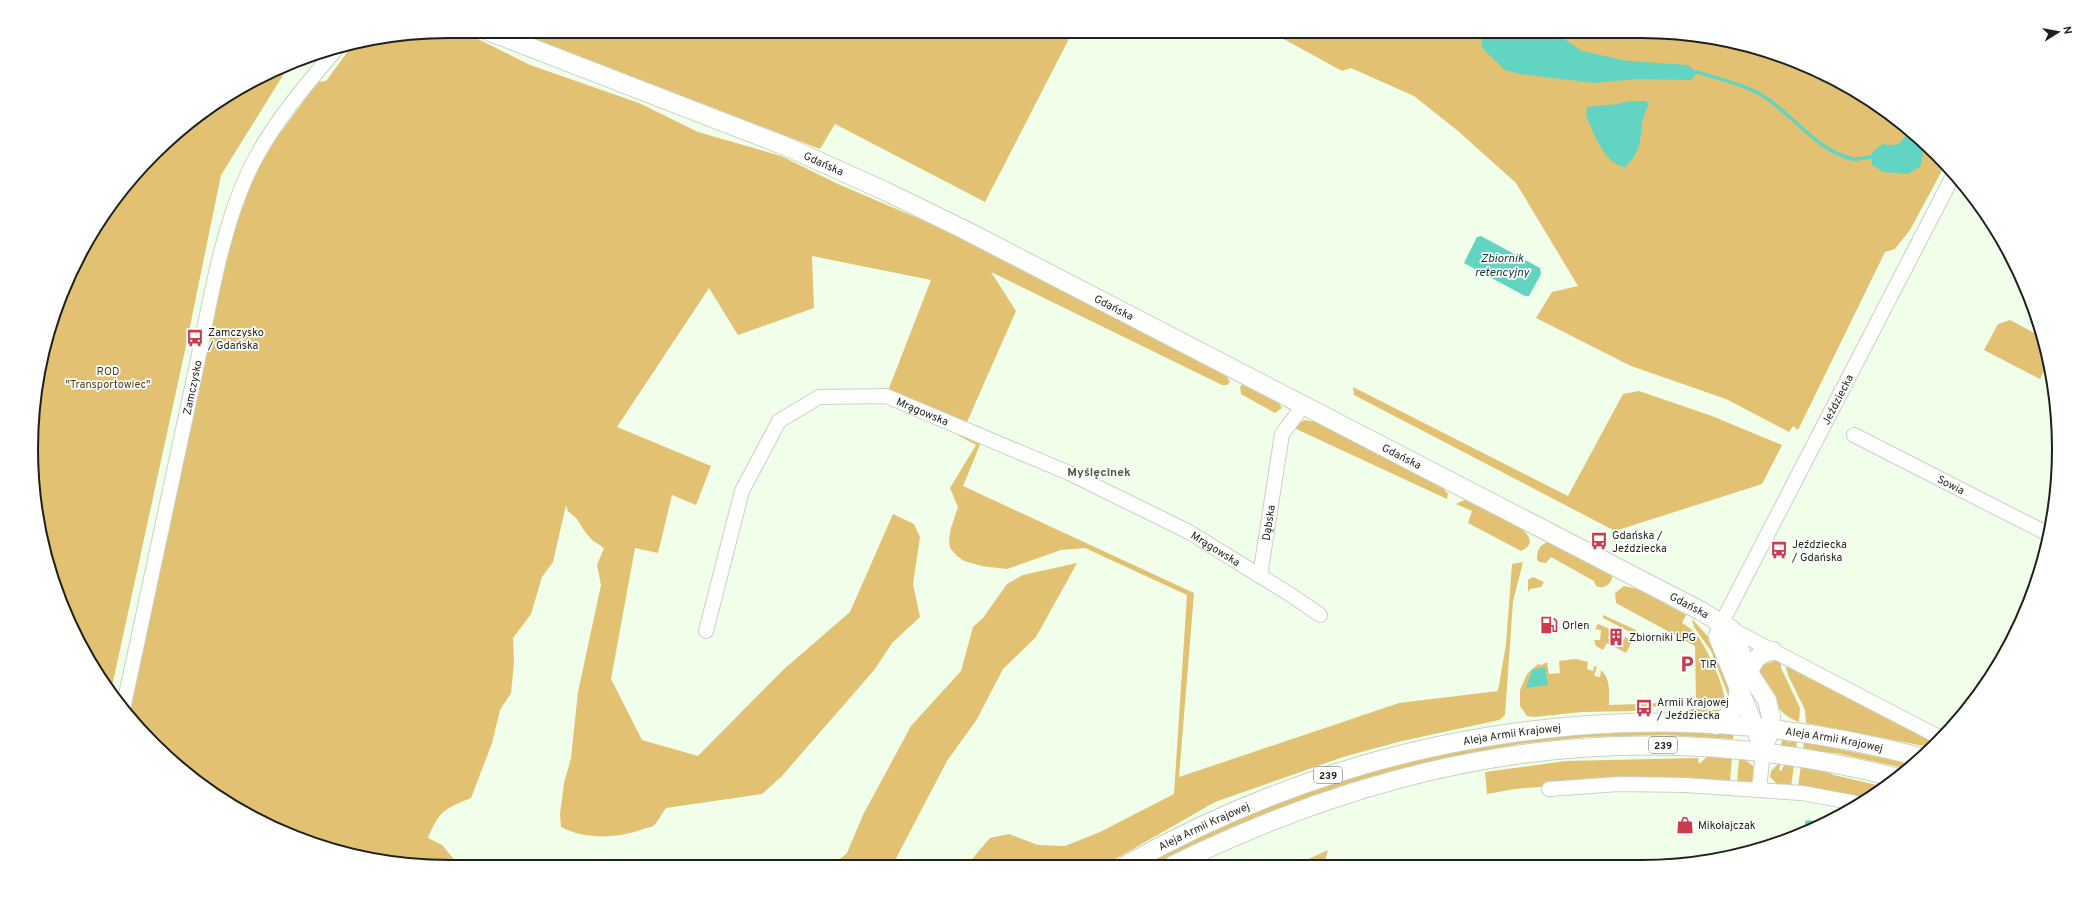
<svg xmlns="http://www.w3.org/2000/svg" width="2090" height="898" viewBox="0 0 2090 898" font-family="Overpass,sans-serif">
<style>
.green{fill:#e2c172}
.water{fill:#61d5c2}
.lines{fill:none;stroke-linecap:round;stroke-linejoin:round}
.stream{stroke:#61d5c2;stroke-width:3.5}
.minor-casing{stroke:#c7d3c0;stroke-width:16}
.major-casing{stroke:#c7d3c0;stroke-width:20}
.minor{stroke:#fff;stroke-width:14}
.major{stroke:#fff;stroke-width:18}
.labels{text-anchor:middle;stroke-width:3.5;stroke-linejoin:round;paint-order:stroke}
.shield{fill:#fff;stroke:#61645f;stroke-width:1}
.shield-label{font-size:10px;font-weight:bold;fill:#1d211a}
.street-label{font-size:11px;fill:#1d211a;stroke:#fff}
.poi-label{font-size:11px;fill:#1d211a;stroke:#fff;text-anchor:start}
.park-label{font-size:11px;fill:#4d3f1b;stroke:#fff}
.water-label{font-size:12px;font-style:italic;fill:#0d423a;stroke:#fff}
.neighbourhood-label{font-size:12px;font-weight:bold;fill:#4d5848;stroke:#fff}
.rim{fill:none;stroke:#1d211a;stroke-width:2}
</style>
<rect width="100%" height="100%" fill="#f1feea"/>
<!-- green -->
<g class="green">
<path d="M 449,31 L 462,31 L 530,65 L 639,103 L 698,132 L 781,156 L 838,184 L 971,241 L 1226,375 L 1230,382 L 1227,385 L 1222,385 L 991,272 L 1016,311 L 967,422 L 986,430 L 963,486 L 1194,593 L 1179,777 L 1399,703 L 1498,691 L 1506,644 L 1512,564 L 1523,562 L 1513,601 L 1505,715 L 1499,720 L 1402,741 L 1343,757 L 1215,802 L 1105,865 L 967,865 L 990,838 L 1009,834 L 1038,845 L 1065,846 L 1100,832 L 1174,794 L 1187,595 L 1085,548 L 1061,550 L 1007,569 L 982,566 L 964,561 L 957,556 L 950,548 L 949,539 L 951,528 L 958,507 L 950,488 L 976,445 L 886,396 L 931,280 L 812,256 L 814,308 L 738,335 L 709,288 L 617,427 L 711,466 L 696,505 L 672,495 L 658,553 L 635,548 L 611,679 L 642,740 L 698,756 L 783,670 L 850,612 L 893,514 L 914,524 L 920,537 L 913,584 L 920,617 L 892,643 L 875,669 L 781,777 L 762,794 L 666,808 C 662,813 658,822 653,826 C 650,828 644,828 641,830 C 615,838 586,840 561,827 L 560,814 L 564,783 L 571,758 L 578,692 L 601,585 L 597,565 L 604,548 L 592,540 L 585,532 L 577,519 L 568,511 L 566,505 L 553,562 L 542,577 L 531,614 L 513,638 L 514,662 L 511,693 L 500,710 L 492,743 L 471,798 C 444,809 439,811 428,838 L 442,845 L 458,864 L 457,867 C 366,867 266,837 195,781 C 173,764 155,743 135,725 L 128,715 L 228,245 L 244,194 L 266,152 L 318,82 L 326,81 L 354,43 L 368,39 Z"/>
<path d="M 512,31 L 1073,31 L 985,202 L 835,124 L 820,149 Z"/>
<path d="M 1269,31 L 1641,31 L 1722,39 L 1776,53 L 1850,87 L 1917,135 L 1945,165 L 1910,230 L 1895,249 L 1885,252 L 1798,430 L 1793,426 L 1789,432 L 1726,399 L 1631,366 L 1536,318 L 1552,292 L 1578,286 L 1516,183 L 1458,131 L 1414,96 L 1351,68 L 1342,71 Z"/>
<path d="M 290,64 L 221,175 L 187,341 L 111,691 L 87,658 L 53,584 L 39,530 L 31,449 L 39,368 L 53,314 L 87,240 L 135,174 L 174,135 L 240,87 Z"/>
<path d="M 2010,320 L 2044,338 L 2048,363 L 2040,379 L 1984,350 L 1998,324 Z"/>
<path d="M 1243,384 L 1278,402 L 1282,408 L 1275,413 L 1241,394 L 1240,387 Z"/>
<path d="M 1353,387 L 1568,496 L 1623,394 L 1639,391 L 1712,416 L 1782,445 L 1762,484 L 1615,531 L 1354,395 Z"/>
<path d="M 1305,420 L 1316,422 L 1441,486 L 1448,494 L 1447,499 L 1292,427 Z"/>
<path d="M 1466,499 C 1476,504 1556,535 1521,551 L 1468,523 L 1472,511 L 1456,504 Z"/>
<path d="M 1548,542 L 1612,574 C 1614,583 1604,590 1596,586 L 1594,581 L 1551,557 L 1546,563 L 1539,562 L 1537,559 C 1537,551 1539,545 1548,542 Z"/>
<path d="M 1077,563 L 1036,637 L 1003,669 L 977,719 L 947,761 L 892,866 L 832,866 L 847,853 L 863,815 L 911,726 L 961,671 L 973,627 L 983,618 L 1007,584 L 1023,575 Z"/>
<path d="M 1533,577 L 1544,582 L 1541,587 L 1530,589 L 1528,592 L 1528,580 Z"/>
<path d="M 1624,586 L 1638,589 L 1686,615 L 1682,623 C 1689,627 1694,631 1699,638 C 1706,647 1727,691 1724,701 L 1715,706 L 1678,704 L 1676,706 L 1636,707 L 1636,711 L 1581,712 L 1535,717 L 1527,716 L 1520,706 L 1520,690 L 1527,674 L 1538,664 L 1541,665 L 1547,662 L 1549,674 L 1560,673 L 1559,661 L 1576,659 L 1588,662 L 1587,669 L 1593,671 L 1594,666 L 1597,667 L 1594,676 L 1600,677 L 1601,670 C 1611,679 1609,693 1609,705 L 1696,702 L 1695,646 L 1616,603 L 1615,593 Z"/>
<path d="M 1603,615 L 1636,630 L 1637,633 L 1634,634 L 1603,618 Z"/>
<path d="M 1692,619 L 1712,641 L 1731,682 L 1730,700 L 1711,651 L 1694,627 Z"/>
<path d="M 1598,624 L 1612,630 L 1608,638 L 1621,644 L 1625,637 L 1631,640 L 1631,643 L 1626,653 L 1607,643 L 1603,650 L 1596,646 L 1594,640 L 1600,640 L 1601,630 L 1595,629 Z"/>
<path d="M 1775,661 L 1781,662 L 1781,668 L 1800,708 L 1799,722 C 1776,714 1769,693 1759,672 L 1764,664 Z"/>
<path d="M 1787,664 L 1935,742 L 1929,747 L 1806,723 L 1805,710 L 1788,675 L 1786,668 Z"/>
<path d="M 1691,709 L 1722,710 L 1714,713 L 1687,712 Z"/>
<path d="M 1598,730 L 1734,732 L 1733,739 L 1664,735 L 1587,737 L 1519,744 L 1472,753 L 1428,763 L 1192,848 L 1159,865 L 1140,865 L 1279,799 L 1454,748 Z"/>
<path d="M 1788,739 L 1788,743 L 1791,740 L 1797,741 L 1796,750 L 1781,745 L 1782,740 Z"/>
<path d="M 1804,742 L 1912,764 L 1908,769 L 1836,753 L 1803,751 Z"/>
<path d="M 1707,757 L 1732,757 L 1730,782 L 1621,780 L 1515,789 L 1487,794 L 1485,772 L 1566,761 L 1698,758 L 1699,764 Z"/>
<path d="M 1739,758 L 1744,759 L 1753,766 L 1754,781 L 1751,783 L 1737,783 Z"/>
<path d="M 1779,763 L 1781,763 L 1779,770 L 1781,771 L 1785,763 L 1794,764 L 1791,788 L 1778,785 L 1770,777 L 1771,771 Z"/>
<path d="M 1801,765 L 1814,767 L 1834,775 L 1885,787 L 1864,799 L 1798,787 Z"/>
<path d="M 1328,850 L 1324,864 L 1296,865 Z"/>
</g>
<!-- water -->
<g class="water">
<path d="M 1486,31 L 1552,31 L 1582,51 L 1628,61 L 1687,65 L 1697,72 L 1691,80 L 1637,79 L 1594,83 L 1520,74 L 1505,70 L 1484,50 L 1481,44 L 1482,37 Z"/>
<path d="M 1630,101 L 1646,101 L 1649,105 C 1635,126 1649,146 1625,167 C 1604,164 1595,135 1587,118 L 1586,112 L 1587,107 L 1618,104 Z"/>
<path d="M 1905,136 C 1924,141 1926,149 1920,167 L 1908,174 L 1884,172 L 1872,165 L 1872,152 L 1883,144 C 1893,146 1900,146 1905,136 Z"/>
<path d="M 1481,236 L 1540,268 L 1541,274 L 1529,296 L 1525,296 L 1464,263 L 1477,237 Z"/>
<path d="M 1545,667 L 1548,685 L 1526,688 L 1532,670 Z"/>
<path d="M 1809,820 L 1822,823 L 1805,833 L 1805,821 Z"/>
</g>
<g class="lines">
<!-- stream -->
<path class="stream" d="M 1697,72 C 1719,79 1743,84 1763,96 C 1794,115 1816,151 1853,159 C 1859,160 1866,157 1872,157"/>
<!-- minor casing -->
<g class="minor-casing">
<g id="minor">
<path id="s1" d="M 1854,435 L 2048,534"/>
<path id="s2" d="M 1260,576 L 1282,434 L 1303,406"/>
<path id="s3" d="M 1721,624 L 1954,174"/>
<path d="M 1731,629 L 1939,737"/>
<path id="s4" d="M 706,631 L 742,491 L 779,421 L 819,397 L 886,396 L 1069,473 L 1189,532 L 1291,595 L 1320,615"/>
<path id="s5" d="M 123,709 C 147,595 172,482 196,369 C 210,304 220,234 248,173 C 270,126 305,86 338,47"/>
<path d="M 1549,789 L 1619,784 L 1685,785 L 1802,793 L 1856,803"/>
<path d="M 1759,789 L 1763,751"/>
</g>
</g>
<!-- major casing -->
<g class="major-casing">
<g id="major">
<path id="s6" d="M 488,31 L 785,146 L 885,191 L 963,229 L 1701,611 L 1731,629 L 1749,673 L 1767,700 L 1771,717 L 1770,729 L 1763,751"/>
<path d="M 1721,624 L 1718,637 L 1759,738"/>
<path d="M 1749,673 C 1753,660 1760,652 1773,651"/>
<path d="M 1716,725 C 1733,714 1738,706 1739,686"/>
<path id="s7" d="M 1126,865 C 1368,729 1649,685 1920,757"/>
<path d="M 1173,865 C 1409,749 1642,712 1898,778"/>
</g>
</g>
<!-- minor -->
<use href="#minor" class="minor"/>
<!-- major -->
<use href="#major" class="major"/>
</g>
<!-- icons -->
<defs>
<g id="bus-bare" transform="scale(1.38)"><path d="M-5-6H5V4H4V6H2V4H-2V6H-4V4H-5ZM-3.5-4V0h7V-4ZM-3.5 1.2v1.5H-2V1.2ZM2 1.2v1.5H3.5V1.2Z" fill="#cb3a4f" stroke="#fff" stroke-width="2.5" paint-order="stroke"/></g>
<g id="fuel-bare" transform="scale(1.38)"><path d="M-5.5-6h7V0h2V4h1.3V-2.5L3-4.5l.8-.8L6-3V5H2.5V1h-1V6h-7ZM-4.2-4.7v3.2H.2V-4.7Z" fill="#cb3a4f" stroke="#fff" stroke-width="2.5" paint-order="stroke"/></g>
<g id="building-bare" transform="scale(1.38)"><path d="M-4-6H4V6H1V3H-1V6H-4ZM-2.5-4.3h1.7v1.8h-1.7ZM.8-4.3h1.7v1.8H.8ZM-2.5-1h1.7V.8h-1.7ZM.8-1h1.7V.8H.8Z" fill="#cb3a4f" stroke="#fff" stroke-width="2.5" paint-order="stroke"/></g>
<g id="parking-bare" transform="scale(1.38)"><path d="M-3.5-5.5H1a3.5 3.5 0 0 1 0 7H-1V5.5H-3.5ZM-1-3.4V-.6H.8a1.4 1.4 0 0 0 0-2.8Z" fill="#cb3a4f" stroke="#fff" stroke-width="2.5" paint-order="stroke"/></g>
<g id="shop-bare" transform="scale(1.38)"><path d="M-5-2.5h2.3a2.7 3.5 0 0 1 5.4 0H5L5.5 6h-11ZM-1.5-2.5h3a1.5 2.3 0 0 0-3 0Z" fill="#cb3a4f" stroke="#fff" stroke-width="2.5" paint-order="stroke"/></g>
</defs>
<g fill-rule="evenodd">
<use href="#bus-bare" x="195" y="338"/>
<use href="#bus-bare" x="1599" y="541"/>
<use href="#bus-bare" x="1779" y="550"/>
<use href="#fuel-bare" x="1549" y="625"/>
<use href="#building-bare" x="1616" y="637"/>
<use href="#parking-bare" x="1687" y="664"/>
<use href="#bus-bare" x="1644" y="708"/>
<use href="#shop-bare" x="1685" y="825"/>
</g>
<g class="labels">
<!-- shield labels -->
<g class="shield">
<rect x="1649" y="737" width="28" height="16" rx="3"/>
<rect x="1314" y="767" width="28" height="16" rx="3"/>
</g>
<g class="shield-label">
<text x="1663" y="749">239</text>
<text x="1328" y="779">239</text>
</g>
<!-- street labels -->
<g class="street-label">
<text dy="4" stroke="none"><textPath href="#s6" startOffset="361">Gdańska</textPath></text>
<text dy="4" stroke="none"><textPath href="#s6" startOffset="685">Gdańska</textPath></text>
<text dy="4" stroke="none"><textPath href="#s5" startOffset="329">Zamczysko</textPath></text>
<text dy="4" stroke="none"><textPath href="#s3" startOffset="253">Jeździecka</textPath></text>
<text dy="4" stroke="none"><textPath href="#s4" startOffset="377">Mrągowska</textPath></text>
<text dy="4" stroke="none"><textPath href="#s6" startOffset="1009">Gdańska</textPath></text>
<text dy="4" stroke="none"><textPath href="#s1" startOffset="109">Sowia</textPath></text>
<text dy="4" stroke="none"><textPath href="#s2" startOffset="54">Dąbska</textPath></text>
<text dy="4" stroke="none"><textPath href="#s4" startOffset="701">Mrągowska</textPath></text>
<text dy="4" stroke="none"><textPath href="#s6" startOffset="1333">Gdańska</textPath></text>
<text dy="4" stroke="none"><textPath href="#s7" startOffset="410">Aleja Armii Krajowej</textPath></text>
<text dy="4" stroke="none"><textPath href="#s7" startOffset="734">Aleja Armii Krajowej</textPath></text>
<text dy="4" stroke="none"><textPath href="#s7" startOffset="87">Aleja Armii Krajowej</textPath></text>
</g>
<!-- poi labels -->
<g class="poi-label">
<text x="208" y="336">Zamczysko<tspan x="208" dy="13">/ Gdańska</tspan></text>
<text x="1612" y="539">Gdańska /<tspan x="1612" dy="13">Jeździecka</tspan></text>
<text x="1792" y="548">Jeździecka<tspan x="1792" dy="13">/ Gdańska</tspan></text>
<text x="1562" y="629">Orlen</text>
<text x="1629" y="641">Zbiorniki LPG</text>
<text x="1700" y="668">TIR</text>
<text x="1657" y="706">Armii Krajowej<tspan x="1657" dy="13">/ Jeździecka</tspan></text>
<text x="1698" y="829">Mikołajczak</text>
</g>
<!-- park labels -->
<g class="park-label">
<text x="108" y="375">ROD<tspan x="108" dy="13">"Transportowiec"</tspan></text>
</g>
<!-- water labels -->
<g class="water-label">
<text x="1502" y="262">Zbiornik<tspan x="1502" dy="14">retencyjny</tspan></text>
</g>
<!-- neighbourhood labels -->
<g class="neighbourhood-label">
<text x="1099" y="476">Myślęcinek</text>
</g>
</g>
<!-- crop -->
<path d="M0 0H2090V898H0ZM449 38H1641A411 411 0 0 1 2052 449V449A411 411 0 0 1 1641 860H449A411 411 0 0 1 38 449V449A411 411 0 0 1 449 38Z" fill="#fff" fill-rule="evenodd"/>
<path class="rim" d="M449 38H1641A411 411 0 0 1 2052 449V449A411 411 0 0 1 1641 860H449A411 411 0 0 1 38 449V449A411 411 0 0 1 449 38Z"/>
<!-- north arrow -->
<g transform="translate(2058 32) rotate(79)" stroke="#ffffff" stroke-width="3" paint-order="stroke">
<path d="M0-3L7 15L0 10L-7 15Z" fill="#1d211a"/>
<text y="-6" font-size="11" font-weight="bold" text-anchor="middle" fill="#1d211a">N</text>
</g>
</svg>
